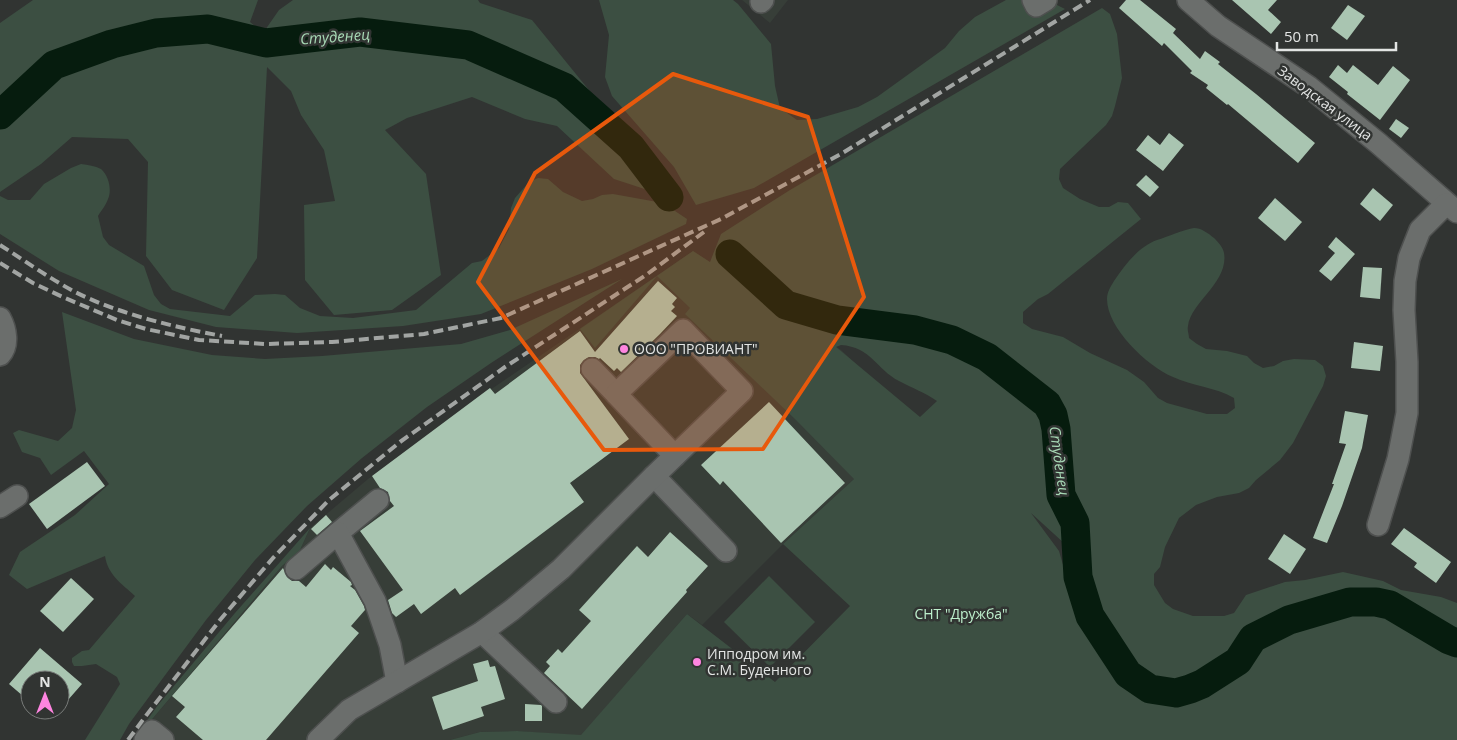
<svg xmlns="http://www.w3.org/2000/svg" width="1457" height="740" viewBox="0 0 1457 740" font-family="'Open Sans',sans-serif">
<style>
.built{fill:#373e38}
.green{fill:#3c4f42;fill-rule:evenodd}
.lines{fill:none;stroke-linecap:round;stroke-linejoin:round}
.river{stroke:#061c0e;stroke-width:29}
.building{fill:#a9c5b1}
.minor-casing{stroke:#4e504f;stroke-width:24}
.minor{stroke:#6b6e6c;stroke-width:21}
.rail{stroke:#a2a5a3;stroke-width:4;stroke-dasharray:10 5;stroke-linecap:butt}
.marked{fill:#e8590c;fill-opacity:0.2;stroke:#e8590c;stroke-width:4;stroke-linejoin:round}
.poi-dot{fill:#fe85e0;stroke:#313432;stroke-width:2}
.labels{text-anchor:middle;stroke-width:5;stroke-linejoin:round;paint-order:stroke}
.street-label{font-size:14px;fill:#e3e5e4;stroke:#313432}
.poi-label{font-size:14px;fill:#e3e5e4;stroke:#313432;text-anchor:start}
.park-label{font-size:14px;fill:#bdefcc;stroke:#313432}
.water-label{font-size:15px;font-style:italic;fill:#a7d8b5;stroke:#313432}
</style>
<rect width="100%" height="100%" fill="#313432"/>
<!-- built -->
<g class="built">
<path d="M 742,0 L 788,0 L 770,23 Z"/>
<path d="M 693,251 L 841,350 L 855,363 L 854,479 L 783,544 L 702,625 L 687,614 L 581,736 L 517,731 L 480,732 L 450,740 L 138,740 L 148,724 L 171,697 L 282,566 L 300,550 L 310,528 L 368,479 L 490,390 Z"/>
</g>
<!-- green -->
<g class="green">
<path d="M 33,0 L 258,0 L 250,22 L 263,33 L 279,10 L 293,0 L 478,0 L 480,3 L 532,20 L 593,95 L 650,149 L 669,197 L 614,179 L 557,126 L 525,119 L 472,97 L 407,118 L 385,130 L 426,174 L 441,275 L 392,310 L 334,315 L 305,280 L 304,205 L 335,201 L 324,150 L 301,115 L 291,91 L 267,67 L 257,258 L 224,310 L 172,290 L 146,256 L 148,162 L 128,139 L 72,137 L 41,164 L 0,192 L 0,23 Z"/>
<path d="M 599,0 L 733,0 L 738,4 L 771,44 L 775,86 L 780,108 L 797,120 L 817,119 L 858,107 L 877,97 L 945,48 L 959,31 L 975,17 L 1006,0 L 1047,0 L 1065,9 L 754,188 L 696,205 L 674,167 L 612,96 L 605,77 L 609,35 Z"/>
<path d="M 1102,8 L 1110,14 L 1117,34 L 1122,78 L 1115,106 L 1112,116 L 1106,125 L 1060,169 L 1059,179 L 1063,188 L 1080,199 L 1099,207 L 1109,207 L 1118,202 L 1128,203 L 1141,219 L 1048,294 L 1038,299 L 1023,312 L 1023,323 L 1032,329 L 1063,337 L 1090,353 L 1127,370 L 1144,382 L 1158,398 L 1167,403 L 1207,414 L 1227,414 L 1235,408 L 1234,398 C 1215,387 1192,386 1173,377 C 1147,366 1107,328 1107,299 C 1107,292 1111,286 1114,281 C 1125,265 1138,247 1157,240 C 1167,237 1185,229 1194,228 C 1201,228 1208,233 1214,238 C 1218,242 1223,247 1224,253 C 1229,282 1191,302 1188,326 C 1187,330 1189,334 1189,338 L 1197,344 L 1206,349 L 1227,351 L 1247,356 L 1254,363 L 1263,368 L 1274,366 L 1283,361 L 1294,359 L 1315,360 L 1323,366 L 1326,376 L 1323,386 L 1293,443 L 1280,460 L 1256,480 L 1249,488 L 1239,493 L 1217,497 L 1196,505 L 1179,518 L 1165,547 L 1160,567 L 1154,574 L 1154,585 L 1165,603 L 1173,609 L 1193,616 L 1224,616 L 1234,613 L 1246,595 L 1285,582 L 1305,580 L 1343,572 L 1383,581 L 1401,590 L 1441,597 L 1457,603 L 1457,740 L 450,740 L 480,732 L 517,731 L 581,735 L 687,614 L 775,682 L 850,606 L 783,544 L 854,479 L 796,420 L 685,314 L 690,308 L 657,276 L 595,348 L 580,329 L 693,251 L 710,262 L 721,234 L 790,190 ZM 841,345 C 871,347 876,369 899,381 C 912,388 926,393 937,401 L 920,417 L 836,347 ZM 1031,513 L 1065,544 L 1098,641 L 1100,654 L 1073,599 L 1059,551 Z"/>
<path d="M 81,164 C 88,165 95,166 101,169 C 109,176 112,190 108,199 C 106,205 101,211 98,216 L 103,237 L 109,245 L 144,266 L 154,295 L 161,304 L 170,309 L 230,316 L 255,295 L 275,294 L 285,295 L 300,308 L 320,316 L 353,318 L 416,310 L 472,263 L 482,261 L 499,248 L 509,229 L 511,208 L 515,198 L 529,182 L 538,178 L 548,179 L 563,192 L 582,201 L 593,199 L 602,195 L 613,194 L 663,203 L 687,219 L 686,224 L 592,269 L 481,314 L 403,326 L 297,333 L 216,327 L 149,310 L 59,271 L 0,234 L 0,196 L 8,200 L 30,200 L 44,184 L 71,168 Z"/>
<path d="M 622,279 L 491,363 L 427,407 L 362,458 L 307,506 L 255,560 L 206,620 L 163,678 L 129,724 L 120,740 L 85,740 L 120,684 L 117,677 L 96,664 L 82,666 L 74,666 L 72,662 L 72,658 L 82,651 L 89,650 L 135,596 C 121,583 108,575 105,556 L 27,589 L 9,575 L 20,552 L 75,515 L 109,484 L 84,451 L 51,475 L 40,458 L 22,452 L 13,433 L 19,430 L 58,441 L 72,428 L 76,410 L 62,312 L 134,339 L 212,355 L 265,359 L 322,356 L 461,344 L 510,330 Z"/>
<path d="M 310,528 L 300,550 L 282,566 L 148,724 L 138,740 L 133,740 L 158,705 L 235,613 Z"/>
<path d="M 769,576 L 815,622 L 770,667 L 724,622 Z"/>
</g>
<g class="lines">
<!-- river -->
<g class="river">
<path d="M 0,115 L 54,65 L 112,44 L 156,33 L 208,29 L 266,43 L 360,32 L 468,45 L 564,87 L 631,147 L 669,197"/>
<path d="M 730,254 L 786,305 L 837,320 L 915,330 L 952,340 L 987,357 L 1047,404 L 1053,415 L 1056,429 L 1061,495 L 1075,523 L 1078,577 L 1090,616 L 1128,674 L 1150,689 L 1176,693 L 1190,689 L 1202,684 L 1238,661 L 1253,638 L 1289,620 L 1350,602 L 1376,602 L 1390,605 L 1449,640 L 1457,643"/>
</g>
</g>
<!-- building -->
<g class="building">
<path d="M 1126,0 L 1140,0 L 1176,29 L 1173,33 L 1200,59 L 1205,51 L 1220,62 L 1218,64 L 1256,94 L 1315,143 L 1298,163 L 1228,104 L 1227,105 L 1206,88 L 1208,85 L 1190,73 L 1192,71 L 1164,43 L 1162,46 L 1119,8 Z"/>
<path d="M 1232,0 L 1277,0 L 1268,10 L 1281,22 L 1271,34 Z"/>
<path d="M 1348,5 L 1365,16 L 1347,40 L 1331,28 Z"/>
<path d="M 1338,65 L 1347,73 L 1353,65 L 1378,85 L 1393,66 L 1410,80 L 1380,120 L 1347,94 L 1348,92 L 1329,77 Z"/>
<path d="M 1396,119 L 1409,128 L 1401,138 L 1389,129 Z"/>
<path d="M 1169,133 L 1184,145 L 1163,171 L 1136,150 L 1148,135 L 1160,145 Z"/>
<path d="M 1146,175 L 1159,187 L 1150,197 L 1136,185 Z"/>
<path d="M 1373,188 L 1393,205 L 1380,221 L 1360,204 Z"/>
<path d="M 1275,198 L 1302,222 L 1285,241 L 1258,218 Z"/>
<path d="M 1336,237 L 1355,254 L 1331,281 L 1319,271 L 1335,253 L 1328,247 Z"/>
<path d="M 1363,267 L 1382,268 L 1380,299 L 1360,297 Z"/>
<path d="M 658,281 L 677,298 L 672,304 L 675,307 L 671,311 L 677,316 L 660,334 L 621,372 L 617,368 L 614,371 L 600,358 L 599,359 L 595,357 L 589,357 L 584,360 L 580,365 L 580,373 L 629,439 L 570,483 L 584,502 L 460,595 L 455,588 L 421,614 L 414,604 L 396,617 L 392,613 L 388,600 L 403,590 L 360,531 L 394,506 L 390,501 L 388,492 L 380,488 L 372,476 L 490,388 L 495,394 L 580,331 L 595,352 Z"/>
<path d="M 1354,342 L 1383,346 L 1380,371 L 1351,368 Z"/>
<path d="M 769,402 L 845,483 L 781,543 L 723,481 L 720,485 L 701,465 Z"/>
<path d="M 1345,411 L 1368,415 L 1362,448 L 1342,506 L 1327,543 L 1313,538 L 1334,484 L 1332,484 L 1346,444 L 1339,443 Z"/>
<path d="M 87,462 L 105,486 L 47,529 L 29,504 Z"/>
<path d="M 326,515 L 332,522 L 317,535 L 311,529 Z"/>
<path d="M 1404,528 L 1451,562 L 1436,583 L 1414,567 L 1417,563 L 1391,544 Z"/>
<path d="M 670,532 L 708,566 L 686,590 L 687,592 L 582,709 L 544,673 L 550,666 L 546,662 L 558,649 L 562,653 L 591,621 L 579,610 L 637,546 L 648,557 Z"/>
<path d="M 1284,534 L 1306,549 L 1290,574 L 1268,559 Z"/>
<path d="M 325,564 L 331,570 L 333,567 L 351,582 L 352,585 L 350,586 L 355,590 L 364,606 L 365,610 L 351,626 L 359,633 L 266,740 L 203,740 L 176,717 L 185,707 L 172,696 L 283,568 L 287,577 L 292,581 L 299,581 L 306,587 Z"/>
<path d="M 71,578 L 94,599 L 63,632 L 40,611 Z"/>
<path d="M 40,648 L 82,684 L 60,709 L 60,680 L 30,680 L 30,702 L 9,684 Z"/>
<path d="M 488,660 L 490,667 L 495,666 L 505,699 L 481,707 L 484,716 L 443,730 L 432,697 L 478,681 L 473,664 Z"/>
<path d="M 525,704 L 541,705 L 542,706 L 542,721 L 525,721 Z"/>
</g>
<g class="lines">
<!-- minor casing -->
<g class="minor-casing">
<g id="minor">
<path d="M 1033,0 L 1036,6 L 1046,0"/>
<path d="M 1188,0 L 1218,26 L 1309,87 L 1378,143 L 1457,212"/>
<path d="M 761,2 L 763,0"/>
<path d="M 0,318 C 6,329 9,345 0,355"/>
<path d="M 592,369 L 616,394"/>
<path d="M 654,476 L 726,551"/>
<path d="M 0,507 L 17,496"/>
<path d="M 1378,525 L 1398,459 L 1407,413 L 1407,362 L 1404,310 L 1405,281 L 1409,258 L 1420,230 L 1446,204"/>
<path d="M 338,533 L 378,500"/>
<path d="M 296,569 L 338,533 L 375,601 L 390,645 L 397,682"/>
<path d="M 482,632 L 556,702"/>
<path d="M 145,740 L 152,731 L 163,740"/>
<path d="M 318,740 L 349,710 L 482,632 L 512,610 L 561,569 L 654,476 L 742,391 L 683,330 L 616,394 L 675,456"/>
</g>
</g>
<!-- minor -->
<use href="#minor" class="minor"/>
<!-- rail -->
<g class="rail">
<path d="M 0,245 C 25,261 49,278 75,292 C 119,314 174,327 222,336"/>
<path d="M 0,263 L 33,283 L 65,298 L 117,320 L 146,329 L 199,340 L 266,344 L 332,342 L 424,334 L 501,318 L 721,219 L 841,154 L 1090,0"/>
<path d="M 128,740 L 145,717 L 220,620 L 273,558 L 329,500 L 400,442 L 505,367 L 646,275 L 704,232"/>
</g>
</g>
<!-- marked area -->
<path class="marked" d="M 673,74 L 808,117 L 864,297 L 763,449 L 604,450 L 478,282 L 535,173 Z"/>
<!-- markers -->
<g class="poi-dot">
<circle cx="624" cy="349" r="5"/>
<circle cx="697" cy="662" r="5"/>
</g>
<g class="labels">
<!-- street labels -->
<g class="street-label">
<text transform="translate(1325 103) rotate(37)" y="5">Заводская улица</text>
</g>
<!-- poi labels -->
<g class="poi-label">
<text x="634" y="354">ООО "ПРОВИАНТ"</text>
<text x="707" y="659">Ипподром им.<tspan x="707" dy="16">С.М. Буденного</tspan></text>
</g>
<!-- park labels -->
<g class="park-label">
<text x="961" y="619">СНТ "Дружба"</text>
</g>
<!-- water labels -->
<g class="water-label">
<text transform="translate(335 37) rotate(-4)" y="5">Студенец</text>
<text transform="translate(1059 461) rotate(82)" y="5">Студенец</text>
</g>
</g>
<!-- north arrow -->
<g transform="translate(45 695)"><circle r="24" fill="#313432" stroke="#787b79"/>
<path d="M0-4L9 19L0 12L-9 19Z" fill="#fe85e0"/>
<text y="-8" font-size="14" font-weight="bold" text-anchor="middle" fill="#e3e5e4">N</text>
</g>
<!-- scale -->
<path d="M1277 42v8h119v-8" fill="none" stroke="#e3e5e4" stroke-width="2.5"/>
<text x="1284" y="42" font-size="15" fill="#e3e5e4" stroke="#313432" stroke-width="4" paint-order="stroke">50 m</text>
</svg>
